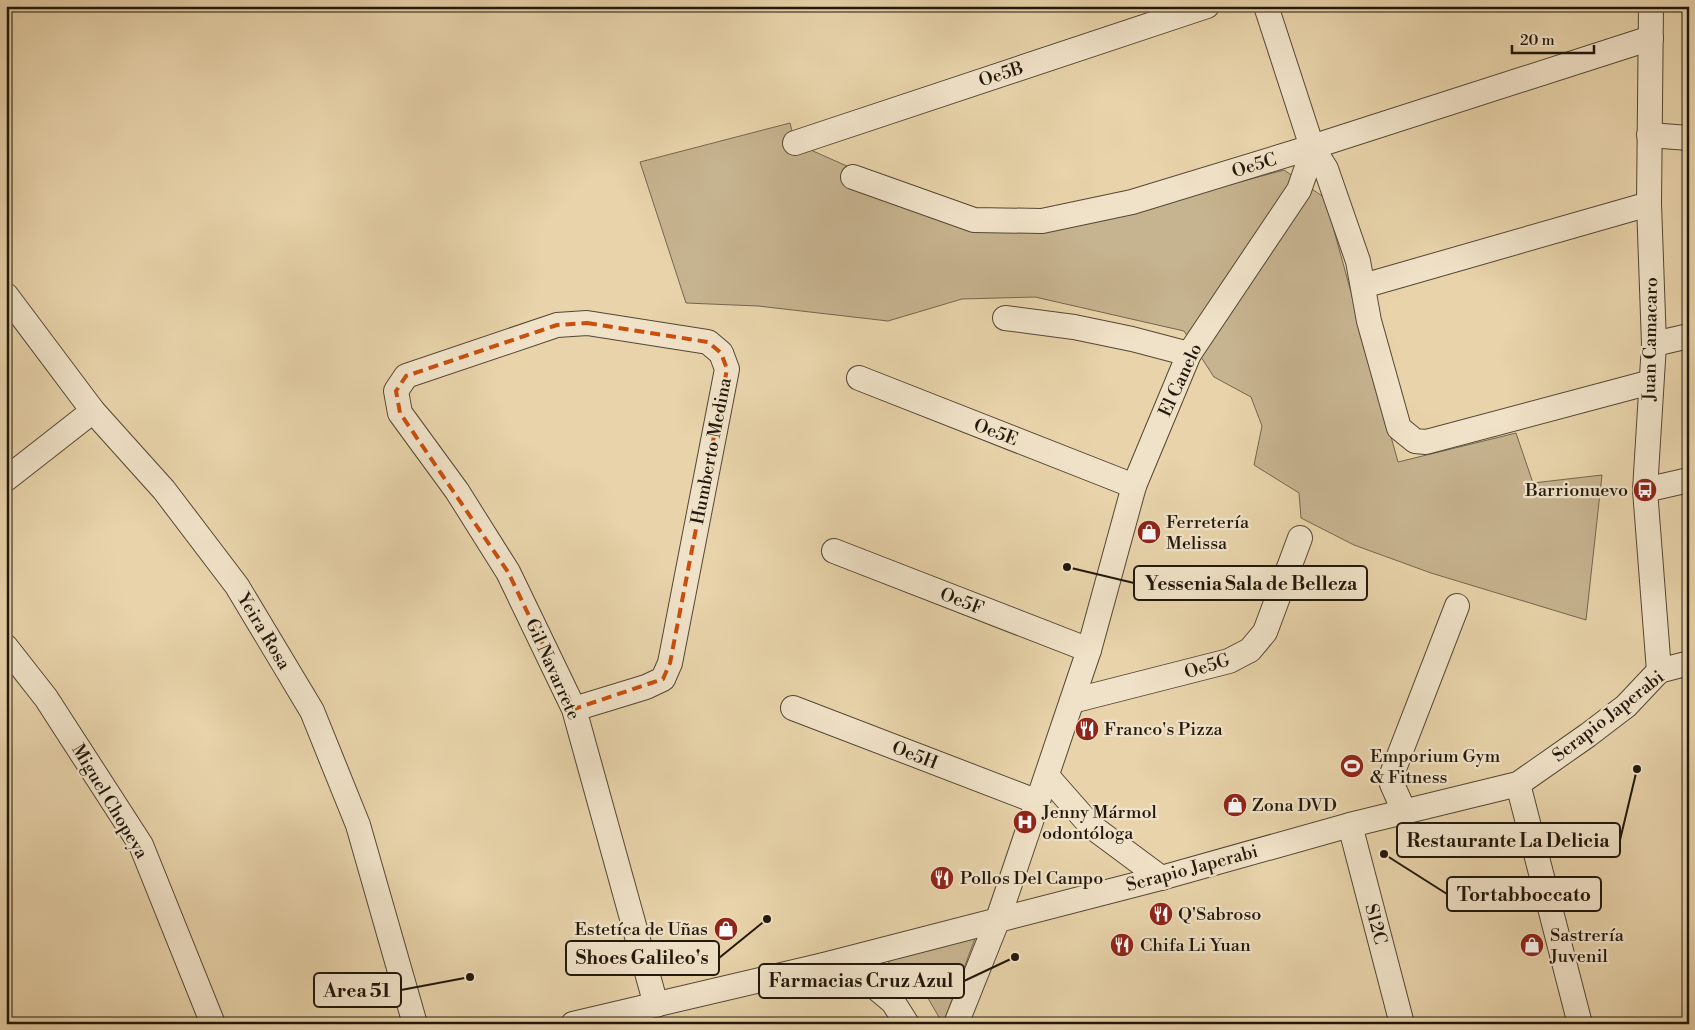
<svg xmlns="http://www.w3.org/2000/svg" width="1695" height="1030" viewBox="0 0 1695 1030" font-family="'Libre Bodoni',serif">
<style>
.green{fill:#c6b38f;stroke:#74664d}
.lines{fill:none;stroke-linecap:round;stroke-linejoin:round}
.street-casing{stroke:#544733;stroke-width:26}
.street{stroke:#f0e2c8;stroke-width:24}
.marked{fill:none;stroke:#ca4f0c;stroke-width:4;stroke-dasharray:10 6;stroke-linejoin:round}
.labels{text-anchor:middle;stroke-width:4.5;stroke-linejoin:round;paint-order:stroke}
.street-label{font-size:18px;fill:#22180b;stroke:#f0e2c8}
.poi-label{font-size:18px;fill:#22180b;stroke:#f0e2c8;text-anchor:start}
.leader{fill:none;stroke:#22180b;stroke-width:2}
.callout-dot{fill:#22180b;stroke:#f0e2c8;stroke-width:2}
.callout{fill:#f0e2c8;stroke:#22180b;stroke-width:2}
.callout-label{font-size:19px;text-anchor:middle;font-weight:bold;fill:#22180b}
</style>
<rect width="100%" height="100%" fill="#e8d3aa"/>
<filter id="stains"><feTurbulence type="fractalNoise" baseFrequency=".004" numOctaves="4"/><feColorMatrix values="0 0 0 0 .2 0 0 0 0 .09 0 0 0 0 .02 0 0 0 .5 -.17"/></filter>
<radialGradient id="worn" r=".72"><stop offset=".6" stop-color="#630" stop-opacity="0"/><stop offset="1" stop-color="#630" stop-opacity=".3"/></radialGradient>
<!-- green -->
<g class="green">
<path d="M 790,123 L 795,143 L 973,222 L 1111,217 L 1284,170 L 1325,198 L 1398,462 L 1516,433 L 1533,483 L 1602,475 L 1586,620 L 1431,573 L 1354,545 L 1301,518 L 1299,493 L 1254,465 L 1262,426 L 1251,397 L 1214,377 L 1184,331 L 1035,297 L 962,299 L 888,321 L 758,306 L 686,303 L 640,162 Z"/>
<path d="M 976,936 L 943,1024 L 922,988 L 887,961 Z"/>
</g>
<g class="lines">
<!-- street casing -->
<g class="street-casing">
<g id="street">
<path d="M 1651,6 L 1649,204 L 1654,344 L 1645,490 L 1659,671"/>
<path d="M 1649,135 L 1689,138"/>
<path d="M 795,143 L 1207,6"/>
<path d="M 1312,147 L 1326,169 L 1358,261 L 1369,321 L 1399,428 L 1415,441 L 1426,442 L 1651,382"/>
<path d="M 853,177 L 974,220 L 1042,221 L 1132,202 L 1312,147 L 1651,38"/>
<path d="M 1363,286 L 1649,204"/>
<path d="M 6,295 L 93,411 L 164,490 L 237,586 L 312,711 L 358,825 L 415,1024"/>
<path d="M 1005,318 L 1074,327 L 1132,339 L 1189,354"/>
<path d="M 1654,344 L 1689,336"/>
<path d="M 859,378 L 1134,486"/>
<path d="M 6,479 L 93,411"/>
<path d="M 1645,490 L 1689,480"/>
<path d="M 834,551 L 1089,650"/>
<path d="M 6,647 L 46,698 L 141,845 L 213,1024"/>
<path d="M 1072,701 L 1229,661 L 1250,650 L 1265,632 L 1300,538"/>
<path d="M 793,708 L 1038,802"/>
<path d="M 574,709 L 646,687 L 663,679 L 670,663 L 727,369 L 721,353 L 708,342 L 587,323 L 557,325 L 406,376 L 396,391 L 400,413 L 457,491 L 508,572 L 574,709 L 656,1005"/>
<path d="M 1047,776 L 1091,826 L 1161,878"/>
<path d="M 1518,784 L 1580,1024"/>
<path d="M 1404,811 L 1392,784 L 1392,774 L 1457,606"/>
<path d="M 1350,825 L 1402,1024"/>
<path d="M 824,965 L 869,982 L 893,1002 L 907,1024"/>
<path d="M 573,1024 L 824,965 L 1161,878 L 1350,825 L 1518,784 L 1588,735 L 1626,706 L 1659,671 L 1689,663"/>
<path d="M 956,1024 L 998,919 L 1089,650 L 1134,486 L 1189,354 L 1299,190 L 1306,170 L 1312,147 L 1266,6"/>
</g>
</g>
<!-- street -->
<use href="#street" class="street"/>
</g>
<!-- marked area -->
<path class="marked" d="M 587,323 L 708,342 L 721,353 L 727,369 L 670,663 L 663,679 L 574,709 L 508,572 L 400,413 L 396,391 L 406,376 L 557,325 Z"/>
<!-- icons -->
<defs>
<g id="bus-disc" transform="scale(1.25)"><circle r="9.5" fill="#8f2418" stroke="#f0e2c8"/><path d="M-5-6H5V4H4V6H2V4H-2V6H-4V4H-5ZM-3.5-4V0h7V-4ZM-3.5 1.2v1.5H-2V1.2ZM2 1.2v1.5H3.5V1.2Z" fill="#fff"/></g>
<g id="shop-disc" transform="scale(1.25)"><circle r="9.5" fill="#8f2418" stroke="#f0e2c8"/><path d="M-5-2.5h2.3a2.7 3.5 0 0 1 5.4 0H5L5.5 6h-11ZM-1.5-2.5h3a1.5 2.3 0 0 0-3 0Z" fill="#fff"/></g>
<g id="restaurant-disc" transform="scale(1.25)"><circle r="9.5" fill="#8f2418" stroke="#f0e2c8"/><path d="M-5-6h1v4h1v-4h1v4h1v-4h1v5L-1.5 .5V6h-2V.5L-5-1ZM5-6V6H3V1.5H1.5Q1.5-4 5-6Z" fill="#fff"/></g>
<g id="stadium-disc" transform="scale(1.25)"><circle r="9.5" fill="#8f2418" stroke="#f0e2c8"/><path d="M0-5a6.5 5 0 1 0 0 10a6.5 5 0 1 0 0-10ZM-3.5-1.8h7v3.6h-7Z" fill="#fff"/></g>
<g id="hospital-disc" transform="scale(1.25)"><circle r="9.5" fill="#8f2418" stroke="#f0e2c8"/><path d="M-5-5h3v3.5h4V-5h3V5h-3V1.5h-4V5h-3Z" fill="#fff"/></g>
</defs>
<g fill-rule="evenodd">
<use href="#bus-disc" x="1645" y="490"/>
<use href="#shop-disc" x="1149" y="532"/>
<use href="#restaurant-disc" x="1087" y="729"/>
<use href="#stadium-disc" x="1352" y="766"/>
<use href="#shop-disc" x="1235" y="805"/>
<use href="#hospital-disc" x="1025" y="822"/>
<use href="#restaurant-disc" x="942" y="878"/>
<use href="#restaurant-disc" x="1161" y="914"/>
<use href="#shop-disc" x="726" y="929"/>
<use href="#restaurant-disc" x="1122" y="945"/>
<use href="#shop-disc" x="1532" y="945"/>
</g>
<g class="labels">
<!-- street labels -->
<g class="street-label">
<text transform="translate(1001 74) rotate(-18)" y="6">Oe5B</text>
<text transform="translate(1254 165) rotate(-17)" y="6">Oe5C</text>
<text transform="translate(1650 339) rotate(-89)" y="6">Juan Camacaro</text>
<text transform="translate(1180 380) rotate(-65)" y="6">El Canelo</text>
<text transform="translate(996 432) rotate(21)" y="6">Oe5E</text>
<text transform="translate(711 451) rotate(-79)" y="6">Humberto Medina</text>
<text transform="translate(962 601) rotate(21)" y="6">Oe5F</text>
<text transform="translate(264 631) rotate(59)" y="6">Yeira Rosa</text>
<text transform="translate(1207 666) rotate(-17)" y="6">Oe5G</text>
<text transform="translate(553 669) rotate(66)" y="6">Gil Navarrete</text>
<text transform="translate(1608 716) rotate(-38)" y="6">Serapio Japerabi</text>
<text transform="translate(915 755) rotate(21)" y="6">Oe5H</text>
<text transform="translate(110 801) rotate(59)" y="6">Miguel Chopeya</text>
<text transform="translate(1192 868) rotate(-15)" y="6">Serapio Japerabi</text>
<text transform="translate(1376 924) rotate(75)" y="6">S12C</text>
</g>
<!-- poi labels -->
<g class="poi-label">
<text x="1628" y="496" text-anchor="end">Barrionuevo</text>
<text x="1166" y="528">Ferretería<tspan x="1166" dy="21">Melissa</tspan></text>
<text x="1104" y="735">Franco's Pizza</text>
<text x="1370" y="762">Emporium Gym<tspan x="1370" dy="21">&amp; Fitness</tspan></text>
<text x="1252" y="811">Zona DVD</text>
<text x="1042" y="818">Jenny Mármol<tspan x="1042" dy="21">odontóloga</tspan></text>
<text x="960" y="884">Pollos Del Campo</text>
<text x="1178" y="920">Q'Sabroso</text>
<text x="708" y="935" text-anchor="end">Estetíca de Uñas</text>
<text x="1550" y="941">Sastrería<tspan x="1550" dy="21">Juvenil</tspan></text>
<text x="1140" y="951">Chifa Li Yuan</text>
</g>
</g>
<!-- callouts -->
<path class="leader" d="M1067 567L1134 583M1637 769L1620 840M1384 854L1447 894M767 919L719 958M1015 957L964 981M470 977L401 990"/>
<g class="callout-dot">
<circle cx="1067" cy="567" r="5"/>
<circle cx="1637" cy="769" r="5"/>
<circle cx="1384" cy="854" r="5"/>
<circle cx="767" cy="919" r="5"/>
<circle cx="1015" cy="957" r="5"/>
<circle cx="470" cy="977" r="5"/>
</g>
<g class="callout">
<rect x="1134" y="566" width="233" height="34" rx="5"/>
<rect x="1397" y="823" width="223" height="34" rx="5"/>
<rect x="1447" y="877" width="154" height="34" rx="5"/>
<rect x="566" y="941" width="153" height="34" rx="5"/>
<rect x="759" y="964" width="205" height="34" rx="5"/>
<rect x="314" y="973" width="87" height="34" rx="5"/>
</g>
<g class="callout-label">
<text x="1251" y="590">Yessenia Sala de Belleza</text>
<text x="1508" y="847">Restaurante La Delicia</text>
<text x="1524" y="901">Tortabboccato</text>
<text x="642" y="964">Shoes Galileo's</text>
<text x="861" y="987">Farmacias Cruz Azul</text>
<text x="357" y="997">Area 51</text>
</g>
<!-- margin -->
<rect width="1695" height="1030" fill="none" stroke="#e8d3aa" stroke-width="25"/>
<rect x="8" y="8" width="1680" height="1015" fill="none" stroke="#22180b" stroke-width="2.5"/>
<rect x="12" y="12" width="1670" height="1005" fill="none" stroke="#22180b"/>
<!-- scale -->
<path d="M1512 45v8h82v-8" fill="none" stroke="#22180b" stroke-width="2.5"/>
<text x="1520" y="45" font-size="15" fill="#22180b" stroke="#f0e2c8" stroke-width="4" paint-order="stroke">20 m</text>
<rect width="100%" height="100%" filter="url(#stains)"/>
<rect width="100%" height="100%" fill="url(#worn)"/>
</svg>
